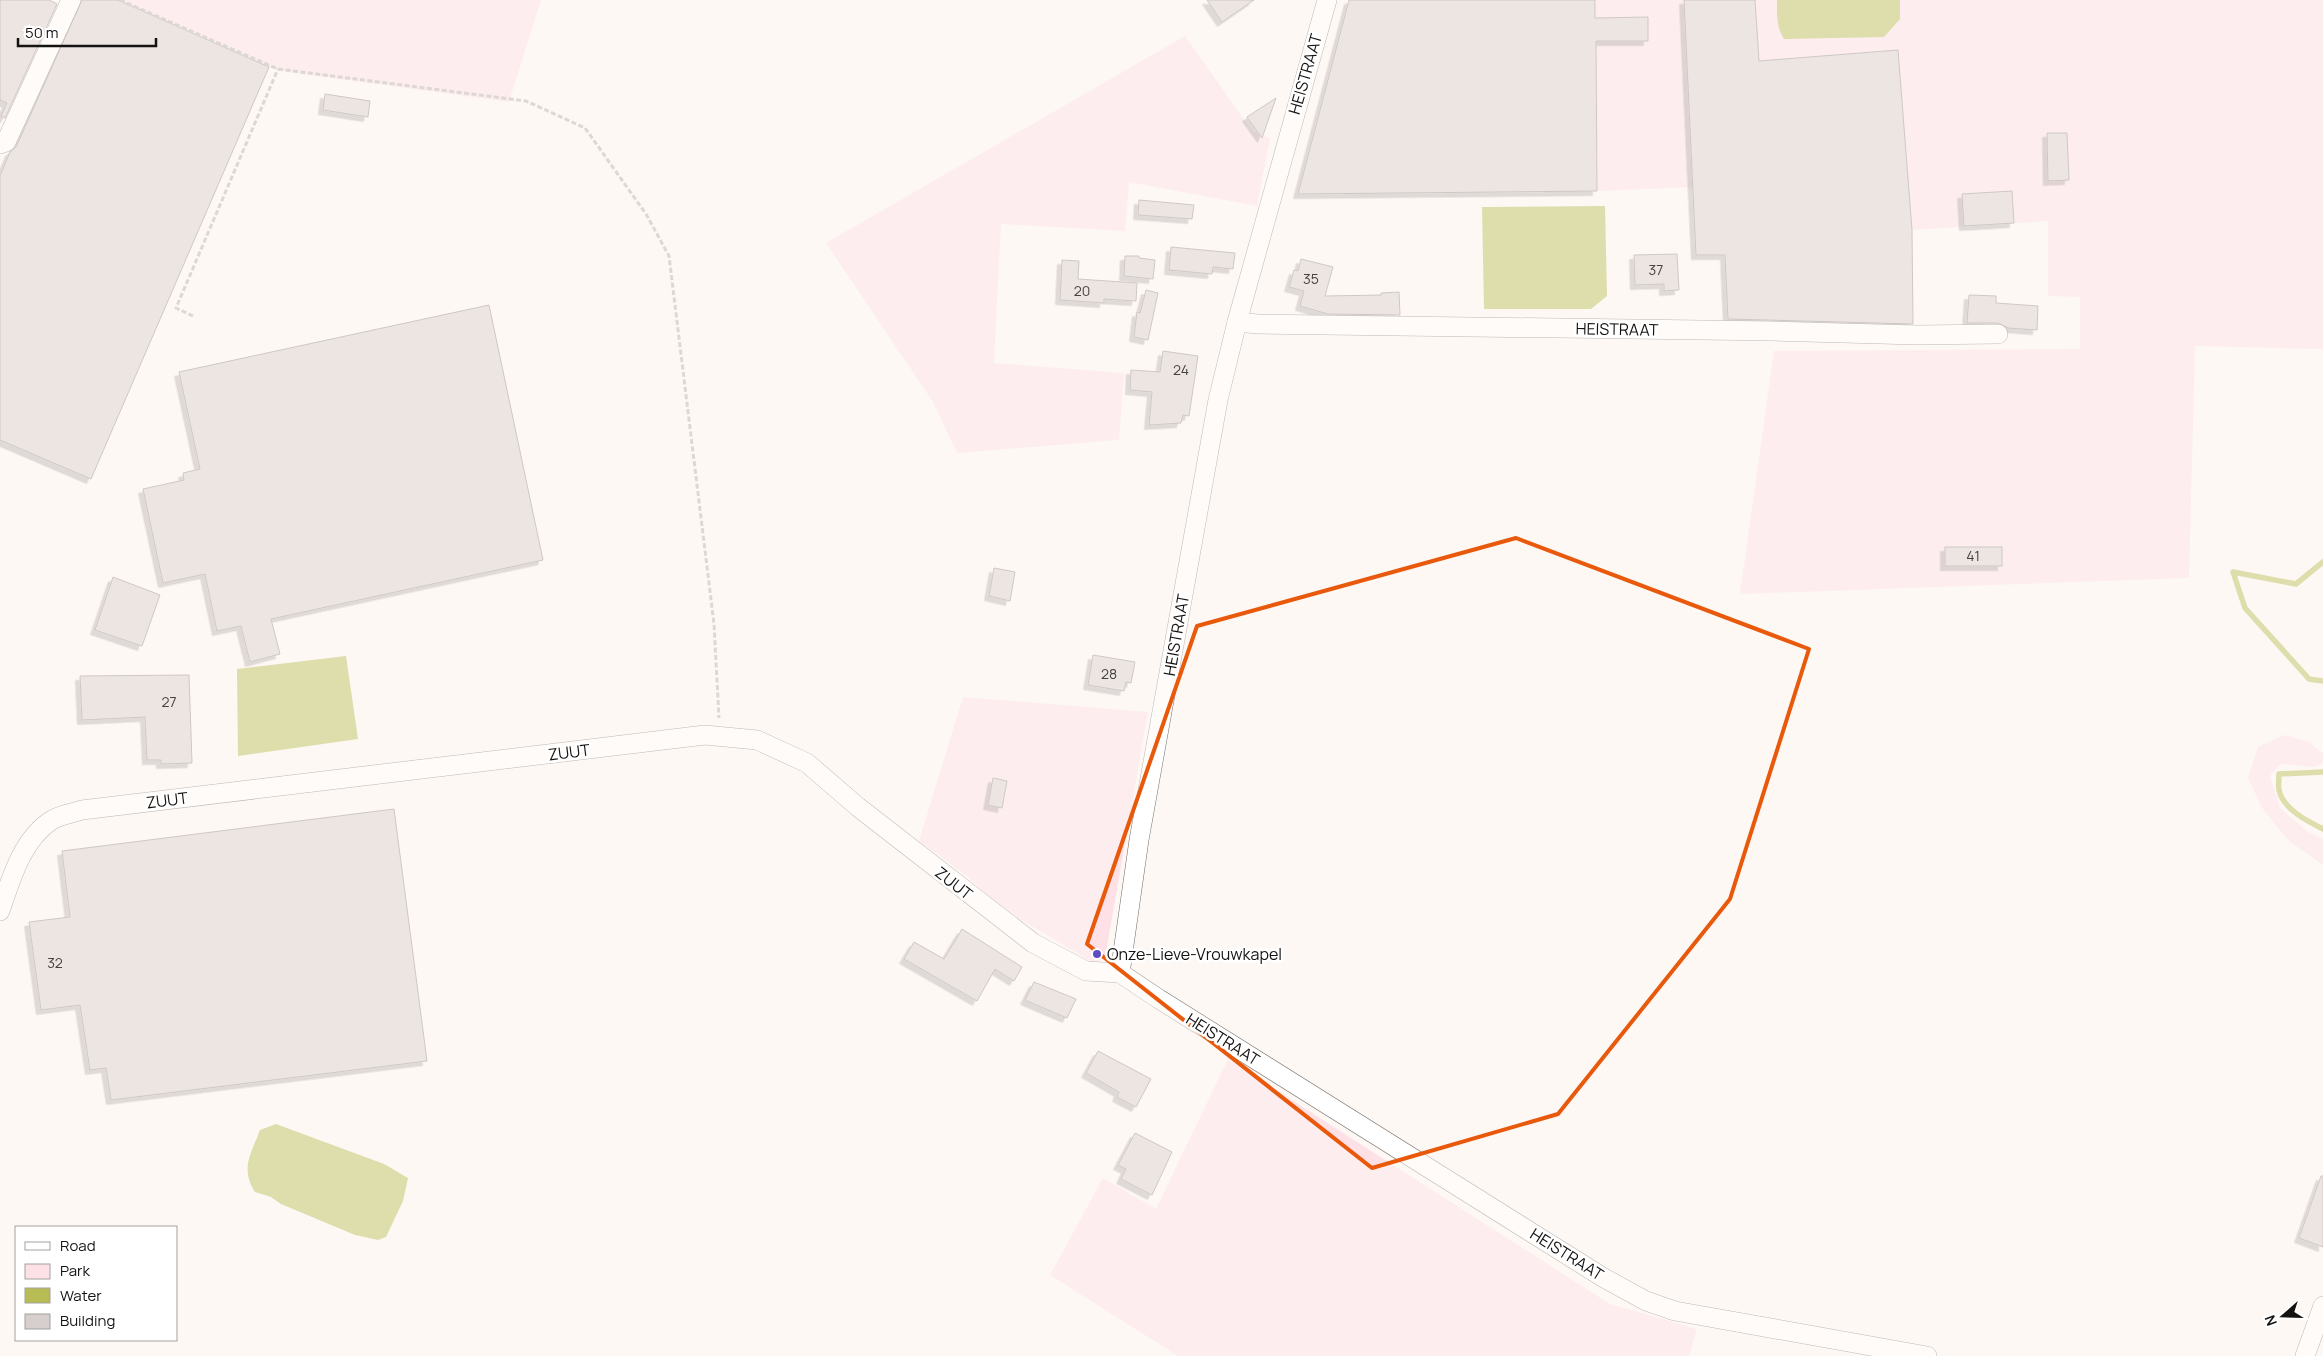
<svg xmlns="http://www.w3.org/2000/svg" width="2323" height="1356" viewBox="0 0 2323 1356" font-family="Manrope,sans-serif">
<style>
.green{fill:#fde1e7}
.water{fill:#b8bc55}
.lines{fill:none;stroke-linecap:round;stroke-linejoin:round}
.stream{stroke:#b8bc55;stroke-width:5.5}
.building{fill:#d7cfcd;stroke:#968e8d;filter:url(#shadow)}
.minor-casing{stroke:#746f6b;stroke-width:20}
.path{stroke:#b6b1ae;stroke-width:3;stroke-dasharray:5 2.5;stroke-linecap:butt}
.minor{stroke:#fff;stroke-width:19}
.marked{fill:none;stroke:#e8590c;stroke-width:4;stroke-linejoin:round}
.poi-dot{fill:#5c4dc5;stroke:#fff;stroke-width:2}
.labels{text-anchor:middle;stroke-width:5;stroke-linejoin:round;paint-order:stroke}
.number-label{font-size:14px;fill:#464241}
.street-label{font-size:16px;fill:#151312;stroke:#fff}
.poi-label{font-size:16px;fill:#151312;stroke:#fff;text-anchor:start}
</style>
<defs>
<filter id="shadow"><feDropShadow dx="-4.5" dy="4.5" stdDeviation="0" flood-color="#0004"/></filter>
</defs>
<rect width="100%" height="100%" fill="#fef8f4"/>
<!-- green -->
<g class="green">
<path d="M 118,0 L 541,0 L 509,102 L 287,72 L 269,67 Z"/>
<path d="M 1595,0 L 1684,0 L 1693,187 L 1597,191 Z"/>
<path d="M 1755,0 L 2323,0 L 2323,349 L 2195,346 L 2189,578 L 1740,594 L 1774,351 L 2080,349 L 2080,297 L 2048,296 L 2048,221 L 1912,230 L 1898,50 L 1759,61 Z"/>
<path d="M 1185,36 L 1253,132 L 1270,138 L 1257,206 L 1129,182 L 1125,231 L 1001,224 L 994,363 L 1124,373 L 1119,440 L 957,453 L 933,402 L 826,243 Z"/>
<path d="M 963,697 L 1148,712 L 1105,958 L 1095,964 L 1003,909 L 968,877 L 919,841 Z"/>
<path d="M 2284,735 L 2309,742 L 2323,754 L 2323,763 L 2315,767 L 2280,764 L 2270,776 L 2280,808 L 2308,832 L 2323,839 L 2323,865 L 2289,841 L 2262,808 L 2248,778 L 2258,747 Z"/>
<path d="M 1228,1059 L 1610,1304 L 1697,1329 L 1689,1356 L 1178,1356 L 1050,1275 L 1103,1178 L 1156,1209 Z"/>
</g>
<!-- water -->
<g class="water">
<path d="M 1777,0 L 1900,0 L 1900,19 L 1884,37 L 1784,39 C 1776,26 1777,15 1777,0 Z"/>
<path d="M 1605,206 L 1607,296 L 1591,309 L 1484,309 L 1482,207 Z"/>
<path d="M 346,656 L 358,739 L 238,756 L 237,669 Z"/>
<path d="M 276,1124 L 384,1164 L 408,1178 L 403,1201 L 386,1237 L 378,1240 L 355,1235 L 281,1204 L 271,1197 L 255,1192 C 240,1168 251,1154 260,1130 Z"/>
</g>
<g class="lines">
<!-- stream -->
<g class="stream">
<path d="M 2323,562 L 2296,584 L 2233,572 L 2245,608 L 2309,679 L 2323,681"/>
<path d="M 2323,772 L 2279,774 C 2279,779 2278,786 2279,790 C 2283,809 2307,821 2323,829"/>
</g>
</g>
<!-- building -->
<g class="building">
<path d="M 0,0 L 49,0 L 57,4 L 5,118 L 1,116 L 7,103 L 0,100 Z"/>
<path d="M 82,0 L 118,0 L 269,67 L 91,479 L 0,440 L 0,176 L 10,152 L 16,147 Z"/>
<path d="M 1207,0 L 1254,0 L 1222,22 Z"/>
<path d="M 1349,0 L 1595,0 L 1595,18 L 1648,17 L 1648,41 L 1596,41 L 1597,191 L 1298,194 Z"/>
<path d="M 1684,0 L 1755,0 L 1759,61 L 1898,50 L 1912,230 L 1913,324 L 1728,319 L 1725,255 L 1696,255 Z"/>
<path d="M 325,94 L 370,101 L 368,117 L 323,110 Z"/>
<path d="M 1276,98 L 1262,138 L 1247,117 Z"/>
<path d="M 2047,133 L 2067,133 L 2069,180 L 2048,181 Z"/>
<path d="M 2012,191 L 2014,223 L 1964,226 L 1962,194 Z"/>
<path d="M 1139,200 L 1194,205 L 1192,219 L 1138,215 Z"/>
<path d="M 1171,247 L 1235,253 L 1233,269 L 1213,267 L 1212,274 L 1169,270 Z"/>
<path d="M 1677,254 L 1679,290 L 1664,291 L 1664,284 L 1635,285 L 1634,255 Z"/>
<path d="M 1125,256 L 1139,256 L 1139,258 L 1155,260 L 1153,279 L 1124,276 Z"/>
<path d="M 1301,259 L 1333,267 L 1325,296 L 1381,295 L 1381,293 L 1399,292 L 1400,315 L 1328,314 L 1300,306 L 1304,291 L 1289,287 L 1294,270 L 1298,271 Z"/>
<path d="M 1062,260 L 1079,261 L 1078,279 L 1137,283 L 1136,301 L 1104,299 L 1104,303 L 1060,300 Z"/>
<path d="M 1146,290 L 1158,293 L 1148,340 L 1134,337 L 1137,312 L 1140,313 Z"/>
<path d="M 1969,295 L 1996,296 L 1996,303 L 2038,306 L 2037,330 L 2008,328 L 1998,323 L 1967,323 Z"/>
<path d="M 489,305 L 543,560 L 271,619 L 280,654 L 250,662 L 241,626 L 217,631 L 205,574 L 163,583 L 143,489 L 184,480 L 183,473 L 200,469 L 179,372 Z"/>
<path d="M 1163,351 L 1198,356 L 1189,416 L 1183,415 L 1181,423 L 1149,425 L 1152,392 L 1130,390 L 1131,370 L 1160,372 Z"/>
<rect x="1945" y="547" width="57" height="19"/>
<path d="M 994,568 L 1015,572 L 1010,601 L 989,596 Z"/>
<path d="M 113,577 L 160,595 L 142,646 L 95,630 Z"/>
<path d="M 1093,655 L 1135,662 L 1131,683 L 1126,682 L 1124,691 L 1088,685 Z"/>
<path d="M 189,675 L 192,763 L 161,764 L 161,760 L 147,760 L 145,717 L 82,720 L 80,676 Z"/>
<path d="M 993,778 L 1007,781 L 1002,808 L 988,805 Z"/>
<path d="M 394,809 L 427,1061 L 111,1100 L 106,1068 L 90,1070 L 80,1005 L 41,1010 L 29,922 L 70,917 L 62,851 Z"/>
<path d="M 962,929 L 1022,967 L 1014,981 L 995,969 L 977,1001 L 904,959 L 914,942 L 944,959 Z"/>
<path d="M 1034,982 L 1076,999 L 1067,1018 L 1025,1000 Z"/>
<path d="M 1098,1051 L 1151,1079 L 1136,1107 L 1117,1097 L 1119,1092 L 1086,1073 Z"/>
<path d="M 1135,1133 L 1172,1152 L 1152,1195 L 1121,1179 L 1126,1169 L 1118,1165 Z"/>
<path d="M 2321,1176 L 2323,1176 L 2323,1247 L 2299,1238 Z"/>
</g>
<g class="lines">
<!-- minor casing -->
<g class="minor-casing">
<g id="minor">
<path d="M 0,144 L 6,142 L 71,0"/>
<path d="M 1237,322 L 1258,324 L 1773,331 L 1917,335 L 1998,334"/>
<path d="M 0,911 C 11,879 22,839 52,820 C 60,815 73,813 82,810 L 705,735 L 757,740 L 807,763 L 858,807 L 1033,943 L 1086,971 L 1120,973"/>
<path d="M 1120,973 L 1139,840 L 1218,400 L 1237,322 L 1327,0"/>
<path d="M 1120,973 L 1159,999 L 1604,1278 L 1646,1301 L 1675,1311 L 1927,1356"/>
<path d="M 2305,1356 L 2323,1306"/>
</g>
</g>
<!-- path -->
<g class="path">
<path d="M 120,0 L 278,69 L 526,101 L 585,128 L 646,214 L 669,256 L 714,624 L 719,718"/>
<path d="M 193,316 L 176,308 L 278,69"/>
</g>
<!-- minor -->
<use href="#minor" class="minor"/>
</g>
<!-- marked area -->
<path d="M0 0H2323V1356H0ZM 1516,538 L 1809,649 L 1730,899 L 1558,1114 L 1372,1168 L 1087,944 L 1197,626 Z" fill="#fef8f4" fill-opacity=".55" fill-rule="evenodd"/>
<path class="marked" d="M 1516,538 L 1809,649 L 1730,899 L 1558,1114 L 1372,1168 L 1087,944 L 1197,626 Z"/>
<!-- markers -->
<circle class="poi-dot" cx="1097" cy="954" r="5"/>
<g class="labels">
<!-- number labels -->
<g class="number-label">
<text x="1656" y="275">37</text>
<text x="1311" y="284">35</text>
<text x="1082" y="296">20</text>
<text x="1181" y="375">24</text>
<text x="1973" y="561">41</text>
<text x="1109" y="679">28</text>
<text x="169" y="707">27</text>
<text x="55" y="968">32</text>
</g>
<!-- street labels -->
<g class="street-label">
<text transform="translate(1305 74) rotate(-74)" y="6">HEISTRAAT</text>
<text transform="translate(1617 329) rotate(1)" y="6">HEISTRAAT</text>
<text transform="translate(1176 635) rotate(-80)" y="6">HEISTRAAT</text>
<text transform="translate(569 752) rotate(-7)" y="6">ZUUT</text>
<text transform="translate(167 800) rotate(-7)" y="6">ZUUT</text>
<text transform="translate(954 883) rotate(38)" y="6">ZUUT</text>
<text transform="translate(1223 1039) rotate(32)" y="6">HEISTRAAT</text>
<text transform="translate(1567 1254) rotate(32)" y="6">HEISTRAAT</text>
</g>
<!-- poi labels -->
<g class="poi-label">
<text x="1107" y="960">Onze-Lieve-Vrouwkapel</text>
</g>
</g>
<!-- legend -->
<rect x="15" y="1226" width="162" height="115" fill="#ffffff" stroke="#a1a1a0"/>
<rect x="25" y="1242" width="25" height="8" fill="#ffffff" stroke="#a1a1a0"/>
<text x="60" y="1251" font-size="15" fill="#151312">Road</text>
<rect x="25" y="1264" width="25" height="15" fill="#fde1e7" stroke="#a1a1a0"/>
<text x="60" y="1276" font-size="15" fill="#151312">Park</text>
<rect x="25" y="1288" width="25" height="15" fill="#b8bc55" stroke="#a1a1a0"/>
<text x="60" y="1301" font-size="15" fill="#151312">Water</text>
<rect x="25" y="1314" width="25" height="15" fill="#d7cfcd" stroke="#a1a1a0"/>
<text x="60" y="1326" font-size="15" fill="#151312">Building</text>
<!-- north arrow -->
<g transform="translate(2283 1316) rotate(250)" stroke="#ffffff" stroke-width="4" paint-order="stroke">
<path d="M0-4L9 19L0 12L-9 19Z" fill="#151312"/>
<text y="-8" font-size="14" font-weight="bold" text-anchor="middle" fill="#151312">N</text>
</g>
<!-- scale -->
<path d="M18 38v8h138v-8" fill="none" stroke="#151312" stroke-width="2.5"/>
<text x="25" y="38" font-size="15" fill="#151312" stroke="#ffffff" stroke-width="4" paint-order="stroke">50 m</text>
</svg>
